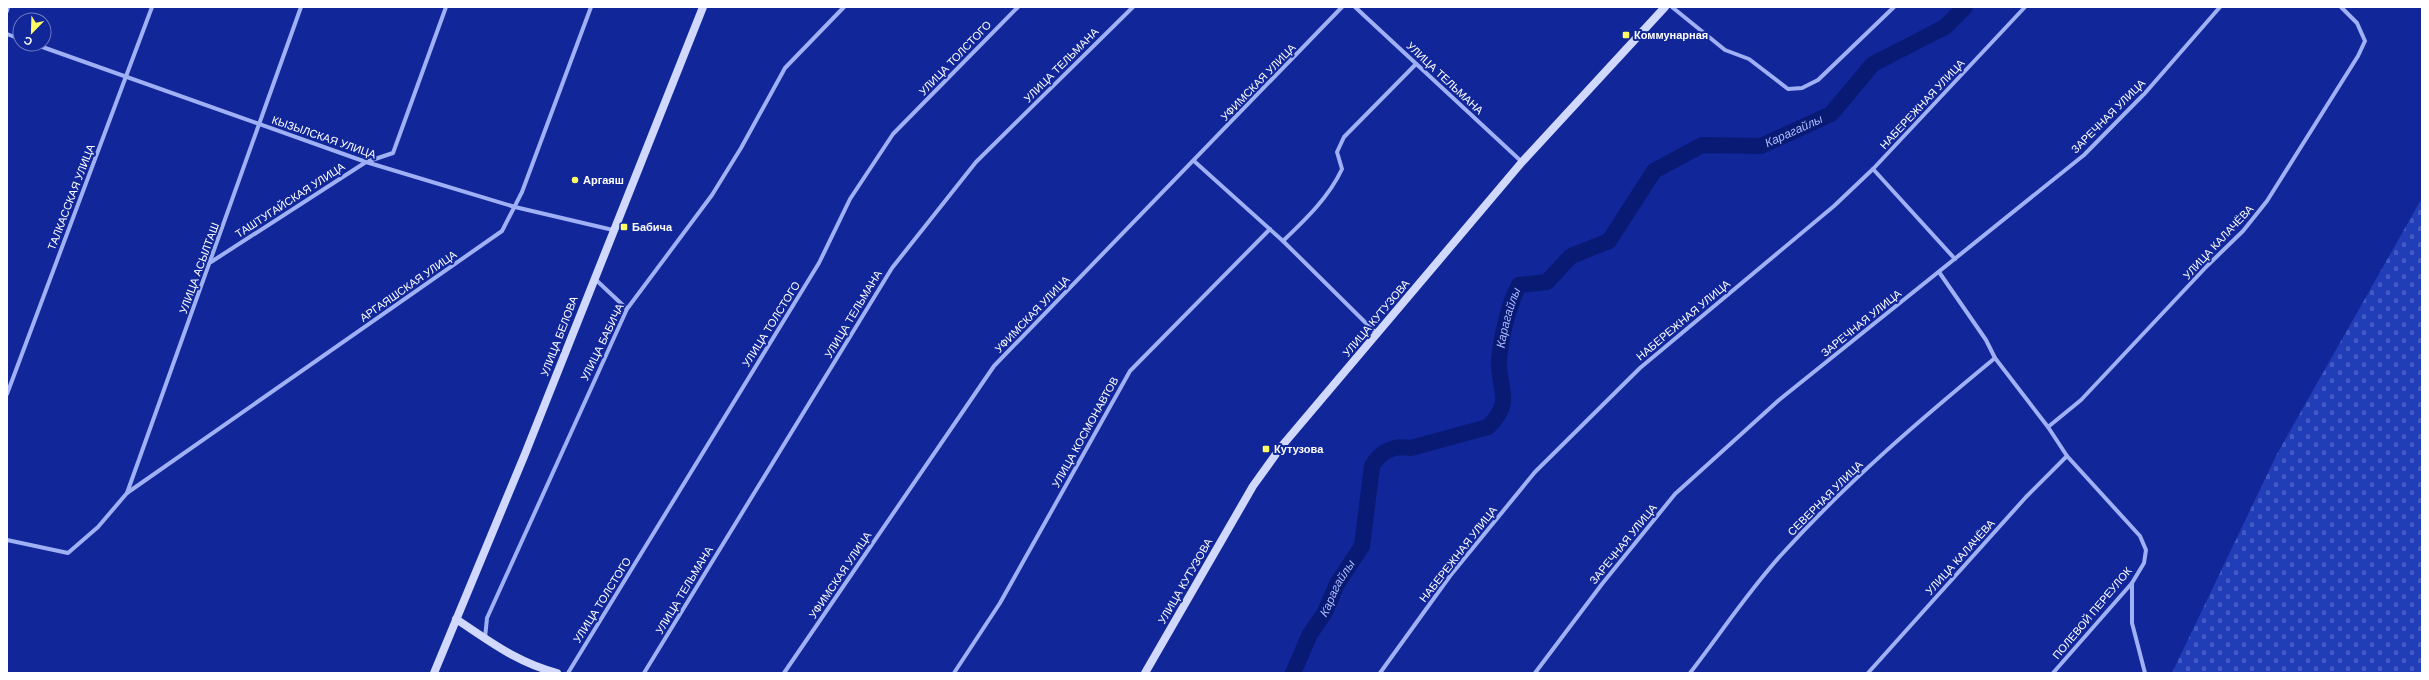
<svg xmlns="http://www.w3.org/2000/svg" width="2429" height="680" viewBox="0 0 2429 680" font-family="'DM Sans',sans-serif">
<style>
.cemetery{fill:url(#cemetery-stones)}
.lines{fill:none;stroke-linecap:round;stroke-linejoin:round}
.river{stroke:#091a74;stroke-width:16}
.minor{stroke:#a0b0f5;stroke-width:4}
.secondary{stroke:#d1d8fd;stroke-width:8}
.poi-dot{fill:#fffc64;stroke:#102699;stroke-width:1.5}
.labels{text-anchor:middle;stroke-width:4;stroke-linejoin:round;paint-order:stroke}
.poi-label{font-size:11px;font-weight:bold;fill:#fff;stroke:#102699;text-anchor:start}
.street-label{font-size:11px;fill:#fff;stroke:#102699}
.water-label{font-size:12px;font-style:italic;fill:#adbbfb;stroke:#102699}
</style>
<defs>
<pattern id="cemetery-stones" width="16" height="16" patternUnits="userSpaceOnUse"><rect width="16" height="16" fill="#223db8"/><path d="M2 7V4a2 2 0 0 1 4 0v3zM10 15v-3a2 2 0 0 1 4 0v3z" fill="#435ac3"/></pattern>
</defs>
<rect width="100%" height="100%" fill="#102699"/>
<!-- cemetery -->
<path class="cemetery" d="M 2422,198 L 2422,673 L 2172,673 L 2277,454 Z"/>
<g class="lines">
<!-- river -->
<path class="river" id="s1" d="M 1293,673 L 1310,634 L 1325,612 L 1337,584 L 1362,546 L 1372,466 C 1381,451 1393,445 1411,448 L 1488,427 C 1513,402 1500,393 1499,365 C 1499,344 1509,303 1519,285 L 1547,282 L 1571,256 L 1609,241 L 1654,171 L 1702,145 L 1761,146 L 1831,114 L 1873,64 L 1945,27 L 1965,7"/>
<!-- minor -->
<g class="minor">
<path d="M 1355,7 L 1522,162"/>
<path d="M 1672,7 L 1725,50 L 1749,59 L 1788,89 L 1802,88 L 1818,80 L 1894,7"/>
<path d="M 7,11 L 8,7"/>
<path d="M 7,34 L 20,39"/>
<path d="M 34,44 L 366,162 L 515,207 L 613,230"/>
<path d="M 1194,161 L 1283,241 L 1377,334"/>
<path d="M 1873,169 L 1955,259"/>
<path d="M 1283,241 C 1306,219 1329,197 1342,169 L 1337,152 L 1344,137 L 1416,64"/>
<path d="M 211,262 L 366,162 L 393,153 L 446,7"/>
<path d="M 1939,272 L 1986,340 L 1995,358 L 2048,427 L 2067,456 L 2140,536 L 2146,550 L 2144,563 L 2132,583 L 2053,673"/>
<path d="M 595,279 L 627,309"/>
<path d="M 7,394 L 152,7"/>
<path d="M 2048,427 L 2081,400 L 2207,266 L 2243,231 L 2267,201 L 2358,56 L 2365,41 L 2357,23 L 2341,7"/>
<path d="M 127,493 L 502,231 L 522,192 L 591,7"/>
<path d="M 7,540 L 68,553 L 98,527 L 127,493 L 301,7"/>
<path d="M 2132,583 L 2132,623 L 2145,673"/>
<path d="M 485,638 L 487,618 L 627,309 L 712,195 L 741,148 L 785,68 L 844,7"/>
<path d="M 568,673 L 819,263 L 850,199 L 893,134 L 1018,7"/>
<path d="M 644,673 L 892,268 L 976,162 L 1133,7"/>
<path d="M 784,673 L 994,366 L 1342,7"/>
<path d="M 954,673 L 1000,603 L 1130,371 L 1270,229"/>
<path d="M 1380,673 L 1450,576 L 1535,472 L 1640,368 L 1834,206 L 1873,169 L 2025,7"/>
<path d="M 1535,673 L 1602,584 L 1675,494 L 1779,400 L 2084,155 L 2146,92 L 2220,7"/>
<path d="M 1690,673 C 1721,633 1749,590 1783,553 C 1848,481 1921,419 1995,358"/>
<path d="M 1868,673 L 2026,497 L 2067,456"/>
</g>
<!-- secondary -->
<g class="secondary">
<path d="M 456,619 C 491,642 516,662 557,673"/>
<path d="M 434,673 L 525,454 L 703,7"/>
<path d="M 1145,673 L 1253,486 L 1281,447 L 1522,162 L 1665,7"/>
</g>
</g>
<!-- markers -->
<g class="poi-dot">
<rect x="1622" y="31" width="8" height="8" rx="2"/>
<circle cx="575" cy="180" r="4"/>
<rect x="620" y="223" width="8" height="8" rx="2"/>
<rect x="1262" y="445" width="8" height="8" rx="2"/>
</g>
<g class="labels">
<!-- poi labels -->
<g class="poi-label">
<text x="1634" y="39">Коммунарная</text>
<text x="583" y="184">Аргаяш</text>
<text x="632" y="231">Бабича</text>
<text x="1274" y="453">Кутузова</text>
</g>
<!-- street labels -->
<g class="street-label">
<text transform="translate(955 58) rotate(-46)" y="4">УЛИЦА ТОЛСТОГО</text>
<text transform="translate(1061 65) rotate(-45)" y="4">УЛИЦА ТЕЛЬМАНА</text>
<text transform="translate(1445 78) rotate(43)" y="4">УЛИЦА ТЕЛЬМАНА</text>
<text transform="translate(1258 82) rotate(-46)" y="4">УФИМСКАЯ УЛИЦА</text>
<text transform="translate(1922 104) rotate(-47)" y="4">НАБЕРЕЖНАЯ УЛИЦА</text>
<text transform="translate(2108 116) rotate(-45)" y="4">ЗАРЕЧНАЯ УЛИЦА</text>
<text transform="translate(324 137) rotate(19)" y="4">КЫЗЫЛСКАЯ УЛИЦА</text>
<text transform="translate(71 197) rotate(-69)" y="4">ТАЛКАССКАЯ УЛИЦА</text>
<text transform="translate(290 200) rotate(-33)" y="4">ТАШТУГАЙСКАЯ УЛИЦА</text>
<text transform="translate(2218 242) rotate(-47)" y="4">УЛИЦА КАЛАЧЁВА</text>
<text transform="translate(199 268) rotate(-70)" y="4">УЛИЦА АСЫЛТАШ</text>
<text transform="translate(408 286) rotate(-35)" y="4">АРГАЯШСКАЯ УЛИЦА</text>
<text transform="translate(853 314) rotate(-59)" y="4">УЛИЦА ТЕЛЬМАНА</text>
<text transform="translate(1032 314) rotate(-46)" y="4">УФИМСКАЯ УЛИЦА</text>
<text transform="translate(1376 318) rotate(-50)" y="4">УЛИЦА КУТУЗОВА</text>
<text transform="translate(1683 320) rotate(-40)" y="4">НАБЕРЕЖНАЯ УЛИЦА</text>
<text transform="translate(1861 323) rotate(-39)" y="4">ЗАРЕЧНАЯ УЛИЦА</text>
<text transform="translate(771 324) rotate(-58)" y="4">УЛИЦА ТОЛСТОГО</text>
<text transform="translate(559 336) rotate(-69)" y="4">УЛИЦА БЕЛОВА</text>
<text transform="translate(602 342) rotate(-64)" y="4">УЛИЦА БАБИЧА</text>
<text transform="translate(1085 432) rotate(-61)" y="4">УЛИЦА КОСМОНАВТОВ</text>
<text transform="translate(1825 498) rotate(-45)" y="4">СЕВЕРНАЯ УЛИЦА</text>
<text transform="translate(1623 544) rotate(-51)" y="4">ЗАРЕЧНАЯ УЛИЦА</text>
<text transform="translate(1458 554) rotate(-52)" y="4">НАБЕРЕЖНАЯ УЛИЦА</text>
<text transform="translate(1960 557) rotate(-48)" y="4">УЛИЦА КАЛАЧЁВА</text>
<text transform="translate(840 575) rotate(-56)" y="4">УФИМСКАЯ УЛИЦА</text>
<text transform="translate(1185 581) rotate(-60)" y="4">УЛИЦА КУТУЗОВА</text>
<text transform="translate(684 590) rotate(-59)" y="4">УЛИЦА ТЕЛЬМАНА</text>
<text transform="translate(602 600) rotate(-58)" y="4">УЛИЦА ТОЛСТОГО</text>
<text transform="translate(2092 613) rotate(-50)" y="4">ПОЛЕВОЙ ПЕРЕУЛОК</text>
</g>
<!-- water labels -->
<g class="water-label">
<text dy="4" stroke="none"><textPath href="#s1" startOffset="839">Карагайлы</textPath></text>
<text dy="4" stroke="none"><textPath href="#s1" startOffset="467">Карагайлы</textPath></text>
<text dy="4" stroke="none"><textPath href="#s1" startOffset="96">Карагайлы</textPath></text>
</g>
</g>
<!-- border -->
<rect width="2429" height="680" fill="none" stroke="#ffffff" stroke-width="16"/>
<!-- north arrow -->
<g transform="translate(32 32) rotate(203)"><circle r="19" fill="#102699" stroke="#707dc2"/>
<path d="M0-3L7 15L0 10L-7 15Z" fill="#fffc64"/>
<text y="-6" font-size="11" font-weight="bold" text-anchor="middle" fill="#ffffff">С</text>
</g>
</svg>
